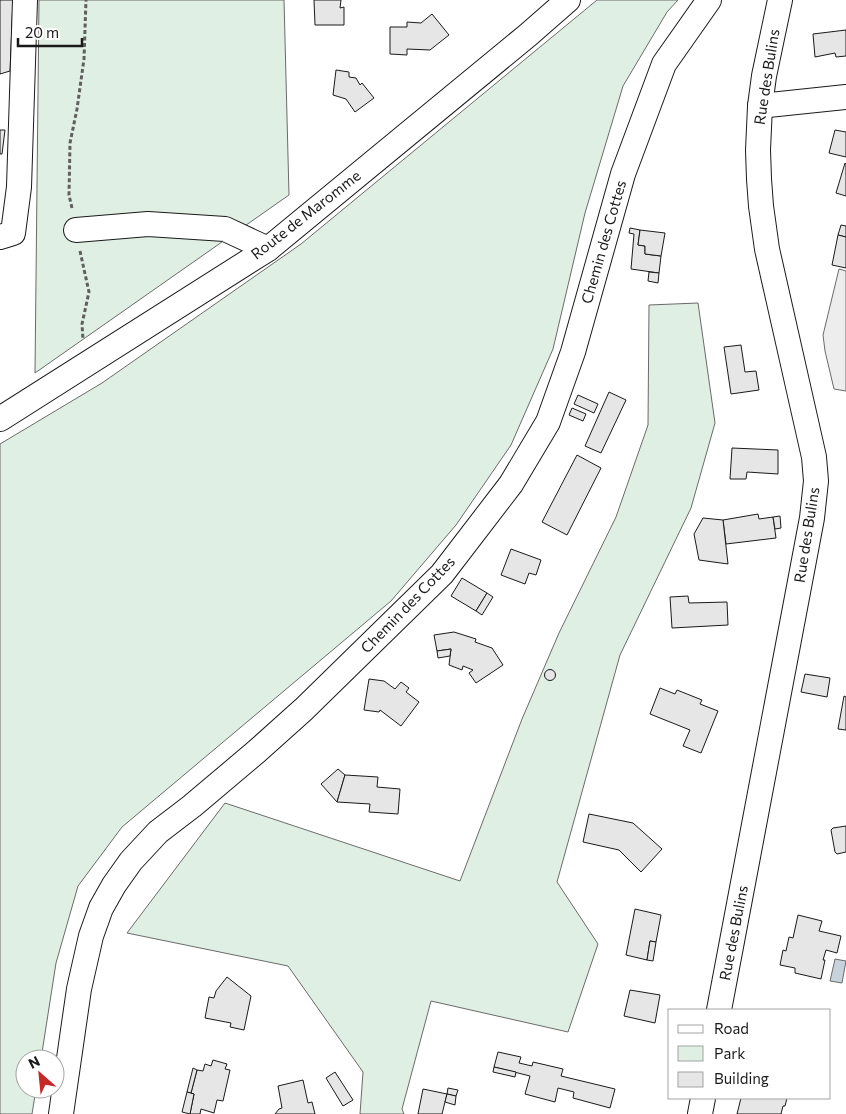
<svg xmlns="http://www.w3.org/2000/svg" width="846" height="1114" viewBox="0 0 846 1114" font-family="Commissioner,sans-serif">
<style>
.green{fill:#e0efe3;stroke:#6a6a6a}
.parking{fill:#ededed;stroke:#6a6a6a}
.water{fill:#c6d2dc;stroke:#6a6a6a}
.building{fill:#e6e6e6;stroke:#1a1a1a}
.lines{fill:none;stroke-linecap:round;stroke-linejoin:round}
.minor-casing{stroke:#1a1a1a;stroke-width:26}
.path{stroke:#5f5f5f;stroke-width:3;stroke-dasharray:4 2.5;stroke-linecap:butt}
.minor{stroke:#fff;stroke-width:24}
.labels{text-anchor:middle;stroke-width:4;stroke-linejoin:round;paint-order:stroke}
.street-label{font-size:15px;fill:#1a1a1a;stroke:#fff}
</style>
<rect width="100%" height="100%" fill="#fff"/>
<!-- green -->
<g class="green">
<path d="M 39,0 L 284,0 L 289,195 L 35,373 Z"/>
<path d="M 597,0 L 678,0 L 667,12 L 623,86 L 585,213 L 553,349 L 511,445 L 456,525 L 391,601 L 122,827 L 78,886 L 56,963 L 41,1059 L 25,1059 L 25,1089 L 36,1089 L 32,1114 L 0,1114 L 0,444 L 102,383 L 301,244 Z"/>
<path d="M 698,303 L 715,423 L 691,508 L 620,655 L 557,882 L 598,944 L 568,1032 L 431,1001 L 402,1109 L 404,1114 L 360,1114 L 363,1072 L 288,966 L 127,933 L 225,803 L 460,881 L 522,719 L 559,633 L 616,517 L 648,425 L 649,305 Z"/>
</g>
<!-- parking -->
<path class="parking" d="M 839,269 L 846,271 L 846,391 L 834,389 L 825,351 L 823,335 Z"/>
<!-- water -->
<path class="water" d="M 835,959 L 846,961 L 842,983 L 830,981 Z"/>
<!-- building -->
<g class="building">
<path d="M 0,0 L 13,0 L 10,71 L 0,74 Z"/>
<path d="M 314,0 L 341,0 L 340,8 L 344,7 L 344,25 L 315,25 Z"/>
<path d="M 432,14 L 449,35 L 430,50 L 407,49 L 407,55 L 390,54 L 390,27 L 407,27 L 407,22 L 421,23 Z"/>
<path d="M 846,30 L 846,56 L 836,57 L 835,53 L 815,57 L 813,34 Z"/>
<path d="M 336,70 L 349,72 L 349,77 L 356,78 L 360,85 L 362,83 L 374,98 L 355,112 L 346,99 L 333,95 Z"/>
<path d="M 0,130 L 5,130 L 2,154 L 0,154 Z"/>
<path d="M 835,130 L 846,132 L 846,157 L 829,153 Z"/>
<path d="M 845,163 L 846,164 L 846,196 L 836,193 Z"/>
<path d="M 841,225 L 846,226 L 846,237 L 838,235 Z"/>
<path d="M 630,228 L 640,230 L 638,245 L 645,246 L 645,254 L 661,256 L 659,273 L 631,269 L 634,234 L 629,233 Z"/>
<path d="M 640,230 L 665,233 L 661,256 L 645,254 L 645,246 L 638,245 Z"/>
<path d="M 838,235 L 846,237 L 846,268 L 832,265 Z"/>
<path d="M 649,272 L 659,273 L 658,283 L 648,281 Z"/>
<path d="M 741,345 L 745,372 L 756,371 L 759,390 L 731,394 L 724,347 Z"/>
<path d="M 609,392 L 626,400 L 601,453 L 585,446 Z"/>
<path d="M 578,395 L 598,404 L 594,413 L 574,404 Z"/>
<path d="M 572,408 L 586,414 L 583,421 L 569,415 Z"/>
<path d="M 732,448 L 778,450 L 778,474 L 747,472 L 746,479 L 730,479 Z"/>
<path d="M 577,455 L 601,468 L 567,535 L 542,522 Z"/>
<path d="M 758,514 L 759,519 L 773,517 L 776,538 L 726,544 L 723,520 Z"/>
<path d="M 780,516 L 781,528 L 775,529 L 773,517 Z"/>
<path d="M 703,518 L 723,520 L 728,564 L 699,560 L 694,534 Z"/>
<path d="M 511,549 L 541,560 L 536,575 L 529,573 L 525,584 L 501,575 Z"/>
<path d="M 462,578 L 487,593 L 476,611 L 451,596 Z"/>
<path d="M 487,593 L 493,597 L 482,615 L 476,611 Z"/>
<path d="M 688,596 L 689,603 L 727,602 L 728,625 L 672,628 L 670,597 Z"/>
<path d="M 454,632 L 476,639 L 475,642 L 492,648 L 503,665 L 476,683 L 469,673 L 473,670 L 463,666 L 462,670 L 449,665 L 451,649 L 437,651 L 434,635 Z"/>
<path d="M 451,649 L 450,656 L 438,658 L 437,651 Z"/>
<circle cx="550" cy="675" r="5.5"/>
<path d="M 805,674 L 830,678 L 827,697 L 801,692 Z"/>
<path d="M 369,679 L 384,681 L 395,689 L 401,682 L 409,688 L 406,692 L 419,702 L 401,726 L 380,710 L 379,712 L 364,710 Z"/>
<path d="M 660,688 L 675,694 L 677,690 L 702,700 L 700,704 L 718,711 L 701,753 L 683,746 L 690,730 L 650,714 Z"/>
<path d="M 844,696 L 846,697 L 846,730 L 838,729 Z"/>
<path d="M 338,769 L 345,775 L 337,802 L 321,784 Z"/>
<path d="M 345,775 L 378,777 L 377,787 L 400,789 L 398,814 L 369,812 L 370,804 L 337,802 Z"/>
<path d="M 589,814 L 633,823 L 662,849 L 641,872 L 619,850 L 583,842 Z"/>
<path d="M 846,826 L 846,852 L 837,854 L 835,852 L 831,830 L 833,828 Z"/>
<path d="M 635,909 L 661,915 L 656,942 L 650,941 L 647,960 L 626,955 Z"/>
<path d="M 798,915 L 822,921 L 819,931 L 841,936 L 837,953 L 826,950 L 823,960 L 825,960 L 821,979 L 795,973 L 795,968 L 780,965 L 783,950 L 786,951 L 789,937 L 793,938 Z"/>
<path d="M 650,941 L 656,942 L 653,961 L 647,960 Z"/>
<path d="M 227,977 L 251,996 L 244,1030 L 230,1027 L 231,1023 L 205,1018 L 209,997 L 214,998 L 216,991 Z"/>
<path d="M 630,990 L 660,995 L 655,1023 L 624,1016 Z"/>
<path d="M 498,1052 L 521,1057 L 519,1063 L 532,1066 L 533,1062 L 563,1069 L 561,1076 L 615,1089 L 610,1108 L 573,1098 L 574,1092 L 558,1088 L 555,1102 L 525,1094 L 530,1076 L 494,1067 Z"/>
<path d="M 213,1060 L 227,1064 L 225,1069 L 230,1070 L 223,1101 L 217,1100 L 214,1113 L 201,1109 L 200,1114 L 190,1114 L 194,1094 L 191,1093 L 197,1070 L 203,1071 L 205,1064 L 211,1066 Z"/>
<path d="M 494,1067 L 516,1072 L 515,1077 L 493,1072 Z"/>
<path d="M 193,1068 L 197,1070 L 191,1093 L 187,1092 Z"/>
<path d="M 335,1072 L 353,1100 L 343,1106 L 326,1078 Z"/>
<path d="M 303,1080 L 308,1103 L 312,1102 L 315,1114 L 275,1114 L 279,1109 L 282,1108 L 278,1086 Z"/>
<path d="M 448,1088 L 458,1090 L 456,1096 L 447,1094 Z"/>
<path d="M 423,1089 L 447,1094 L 442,1114 L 418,1114 Z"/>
<path d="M 187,1092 L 194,1094 L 190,1114 L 182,1112 Z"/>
<path d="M 447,1094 L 456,1096 L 455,1105 L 445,1102 Z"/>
<path d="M 741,1098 L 787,1098 L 785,1106 L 783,1106 L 781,1114 L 737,1114 Z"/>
</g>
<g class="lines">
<!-- minor casing -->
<g class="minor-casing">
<g id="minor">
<path d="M 760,106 L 846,97"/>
<path d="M 76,230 L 148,224 L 225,229 L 268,249"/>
<path d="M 0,237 L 13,233 L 19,187 L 25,0"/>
<path d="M 0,419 L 268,249 L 528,35 L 568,0"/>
<path d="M 719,1010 L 812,518 L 816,481 L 814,457 L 767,249 L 761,206 L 759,179 L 758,150 L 760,106 L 764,76 L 780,0"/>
<path d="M 61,1114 L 79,989 L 91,936 L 101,908 L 114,885 L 131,861 L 158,832 L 192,806 L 256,752 L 304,709 L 442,574 L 511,484 L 548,422 L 573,352 L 623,174 L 664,64 L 709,0"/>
<path d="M 700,1114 L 703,1098"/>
</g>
</g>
<!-- path -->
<g class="path">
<path d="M 72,208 L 69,195 L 70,143 L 77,109 L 84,59 L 86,0"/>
<path d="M 80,251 L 89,292 L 82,324 L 83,340"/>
</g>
<!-- minor -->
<use href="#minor" class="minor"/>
</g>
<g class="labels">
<!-- street labels -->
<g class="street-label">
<text transform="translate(767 77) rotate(-81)" y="5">Rue des Bulins</text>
<text transform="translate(306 215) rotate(-38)" y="5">Route de Maromme</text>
<text transform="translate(604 242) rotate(-74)" y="5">Chemin des Cottes</text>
<text transform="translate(807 535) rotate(-81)" y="5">Rue des Bulins</text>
<text transform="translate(408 605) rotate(-46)" y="5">Chemin des Cottes</text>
<text transform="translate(734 933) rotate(-79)" y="5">Rue des Bulins</text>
</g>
</g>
<!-- legend -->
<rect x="668" y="1009" width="162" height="90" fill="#ffffff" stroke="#a3a3a3"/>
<rect x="678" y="1025" width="25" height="8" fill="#ffffff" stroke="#a3a3a3"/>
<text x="714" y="1034" font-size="15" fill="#1a1a1a">Road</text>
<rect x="678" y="1046" width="25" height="15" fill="#e0efe3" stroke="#a3a3a3"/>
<text x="714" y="1059" font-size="15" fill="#1a1a1a">Park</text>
<rect x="678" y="1072" width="25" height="15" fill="#e6e6e6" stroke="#a3a3a3"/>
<text x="714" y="1084" font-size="15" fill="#1a1a1a">Building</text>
<!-- north arrow -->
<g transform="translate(40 1074) rotate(333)"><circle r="24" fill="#ffffff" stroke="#a3a3a3"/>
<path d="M0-4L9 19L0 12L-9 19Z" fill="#c62828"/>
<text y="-8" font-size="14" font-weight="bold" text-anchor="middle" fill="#1a1a1a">N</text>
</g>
<!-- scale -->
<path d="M18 38v8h64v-8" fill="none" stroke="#1a1a1a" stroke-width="2.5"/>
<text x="25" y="38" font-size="15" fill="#1a1a1a" stroke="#ffffff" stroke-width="4" paint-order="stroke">20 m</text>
</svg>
